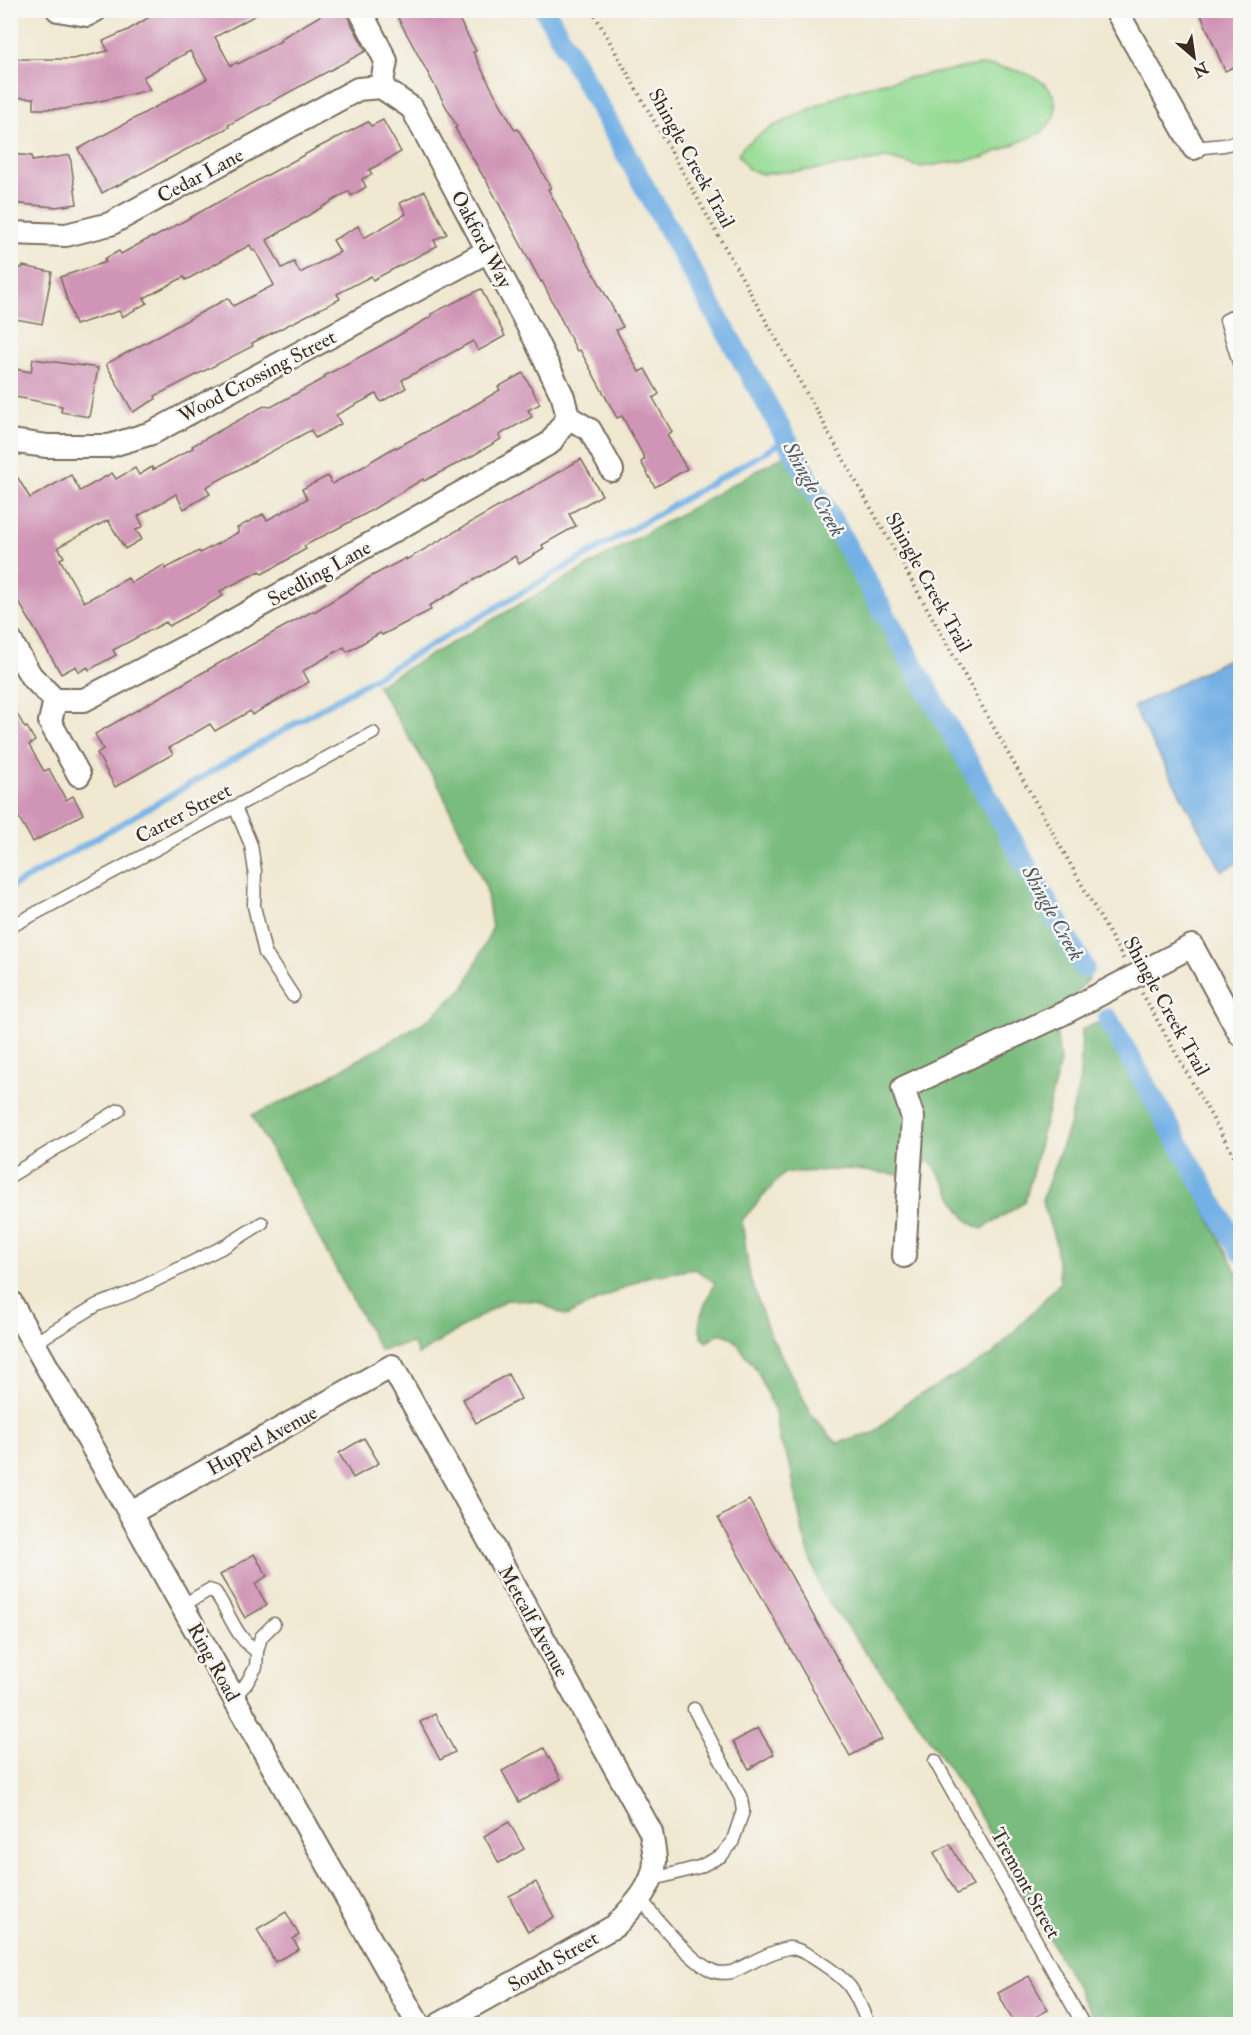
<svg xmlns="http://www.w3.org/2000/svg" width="1251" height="2035" viewBox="0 0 1251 2035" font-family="'IM FELL Double Pica',serif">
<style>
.green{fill:#97dc95;stroke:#69835a;stroke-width:1.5}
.forest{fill:#79bc7e;stroke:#5a734e;stroke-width:1.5}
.water{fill:#73b0e5;stroke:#576d82;stroke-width:1.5}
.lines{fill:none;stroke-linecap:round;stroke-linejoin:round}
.stream{stroke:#73b0e5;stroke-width:6}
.canal{stroke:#73b0e5;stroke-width:21}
.building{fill:#d095b6}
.service-casing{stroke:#7a6c5d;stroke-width:15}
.minor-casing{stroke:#7a6c5d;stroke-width:26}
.path{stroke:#7a6c5d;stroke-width:4;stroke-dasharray:1.5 4.5;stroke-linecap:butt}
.service{stroke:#fff;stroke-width:12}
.minor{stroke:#fff;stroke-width:22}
.labels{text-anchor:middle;stroke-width:5;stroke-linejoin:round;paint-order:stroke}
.street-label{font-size:20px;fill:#3b2a1e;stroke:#f6f6f2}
.water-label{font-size:21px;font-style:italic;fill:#4f5964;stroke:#f6f6f2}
</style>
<rect width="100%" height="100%" fill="#f6f6f2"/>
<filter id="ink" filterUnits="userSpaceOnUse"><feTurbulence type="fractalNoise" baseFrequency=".0167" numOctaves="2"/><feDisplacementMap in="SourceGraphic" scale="12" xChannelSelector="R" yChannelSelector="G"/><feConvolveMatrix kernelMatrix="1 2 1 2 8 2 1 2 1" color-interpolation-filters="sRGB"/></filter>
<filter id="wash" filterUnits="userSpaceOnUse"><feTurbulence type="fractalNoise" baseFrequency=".008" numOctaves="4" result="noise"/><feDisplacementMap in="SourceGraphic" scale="24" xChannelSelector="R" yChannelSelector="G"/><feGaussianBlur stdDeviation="1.35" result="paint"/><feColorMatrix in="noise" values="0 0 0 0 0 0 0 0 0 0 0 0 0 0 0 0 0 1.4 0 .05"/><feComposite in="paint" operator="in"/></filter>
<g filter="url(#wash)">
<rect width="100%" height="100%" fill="#f0e8d1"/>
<!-- green -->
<path class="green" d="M 980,65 C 1003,67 1045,71 1054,98 C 1056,103 1055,112 1055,117 L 1041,133 L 982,158 L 920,167 L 888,158 L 819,169 L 762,174 L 748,169 L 738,154 L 744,146 L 768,129 L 844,93 L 880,83 Z"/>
<!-- forest -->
<path class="forest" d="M 792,451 L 1089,979 L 1072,996 L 1056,1028 L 1060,1062 L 1025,1202 L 982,1229 C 960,1221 955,1198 943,1180 C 939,1173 934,1166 929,1160 L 911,1176 L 848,1169 L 784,1173 L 742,1220 L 749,1275 L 768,1330 L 813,1417 L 837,1443 L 874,1433 L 907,1402 L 992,1355 L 1060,1283 L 1056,1244 L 1042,1200 L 1068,1129 L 1080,1080 L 1082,1029 L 1108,1019 L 1240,1279 L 1240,2024 L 1097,2024 L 977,1811 L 915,1718 L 822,1593 L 804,1538 L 790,1465 L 780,1441 L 775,1412 L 757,1370 L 733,1338 L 721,1333 L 706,1342 C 690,1323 708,1301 715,1283 L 695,1269 L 646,1277 L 566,1316 L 537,1301 L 506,1300 L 418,1355 L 413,1343 L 380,1350 L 252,1115 L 292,1098 L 427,1020 L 464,988 L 492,929 L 486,888 L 440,788 L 377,685 Z"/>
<!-- water -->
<path class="water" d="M 1240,653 L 1240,861 L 1222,871 L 1133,707 Z"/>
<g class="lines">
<!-- stream -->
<path class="stream" d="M 10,888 L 786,440"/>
<!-- canal -->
<g class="canal">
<path d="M 545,10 L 1084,968"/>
<path d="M 1108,1019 L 1240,1251"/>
</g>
</g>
<g id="blocks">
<!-- building -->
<g class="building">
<path d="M 161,10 L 265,10 L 215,37 L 231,66 L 237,62 L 238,64 L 281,41 L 280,39 L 330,10 L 344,10 L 366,51 L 228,125 L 229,127 L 117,186 L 117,185 L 102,193 L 78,149 L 207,79 L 190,51 L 143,77 L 150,90 L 64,109 L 34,109 L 34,98 L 10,97 L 10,59 L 73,59 L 108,51 L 103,41 L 128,30 Z"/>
<path d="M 407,10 L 454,10 L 476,51 L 473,52 L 491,87 L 515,130 L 518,129 L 551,188 L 548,189 L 623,327 L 616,330 L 639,372 L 645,369 L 659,394 L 653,398 L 672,432 L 667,435 L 687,469 L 655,487 L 641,462 L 645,459 L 622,416 L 617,418 L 580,350 L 577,351 L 542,281 L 541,282 L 485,178 L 484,178 L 455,128 L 457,127 L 397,16 Z"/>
<path d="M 1199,10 L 1240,10 L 1240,64 L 1225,71 Z"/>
<path d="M 383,120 L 401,152 L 369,170 L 372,174 L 362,179 L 366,187 L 351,196 L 349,191 L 267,240 L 282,268 L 294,262 L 300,273 L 340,252 L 333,240 L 358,226 L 364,238 L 406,214 L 400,203 L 425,191 L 447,234 L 434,240 L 437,246 L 373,280 L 371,276 L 337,294 L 340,299 L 252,343 L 253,346 L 155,396 L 156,399 L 133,412 L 106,364 L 228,298 L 233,306 L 274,285 L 255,250 L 253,251 L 250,245 L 186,280 L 184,277 L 144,298 L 147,303 L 122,317 L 119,311 L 75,325 L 60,277 L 106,262 L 104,259 L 119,251 L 121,254 L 152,237 L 153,238 L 315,149 L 368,122 L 371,126 Z"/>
<path d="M 10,154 L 32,156 L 32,161 L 70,155 L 77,204 L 55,207 L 10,203 Z"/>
<path d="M 10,266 L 22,268 L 23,266 L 52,272 L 42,324 L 10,318 Z"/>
<path d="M 481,289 L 505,336 L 478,351 L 473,341 L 402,380 L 406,388 L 381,402 L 376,394 L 336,415 L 341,424 L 315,438 L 311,430 L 206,487 L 210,494 L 184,509 L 176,494 L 138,516 L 143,526 L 136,530 L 142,539 L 125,549 L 108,520 L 58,547 L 64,557 L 60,559 L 84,602 L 128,578 L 131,583 L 164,565 L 165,569 L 199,551 L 200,553 L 239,532 L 237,528 L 263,514 L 267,520 L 307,499 L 302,489 L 328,476 L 332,484 L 370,463 L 370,462 L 395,447 L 396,448 L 468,409 L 500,390 L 498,387 L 523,373 L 540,404 L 528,410 L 532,417 L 499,435 L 501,439 L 472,456 L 424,481 L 423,479 L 365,514 L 304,546 L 306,549 L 275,567 L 262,574 L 260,571 L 220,591 L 223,596 L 191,614 L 169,626 L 166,622 L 113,650 L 116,655 L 89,670 L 88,667 L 79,672 L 76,666 L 61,674 L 10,587 L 10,465 L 30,498 L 71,475 L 80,491 L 112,473 L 116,479 L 135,468 L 139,475 L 152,467 L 153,470 L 193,448 L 192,446 L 264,406 L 271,407 L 325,378 L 324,376 L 382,345 L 432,316 L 431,314 Z"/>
<path d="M 33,359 L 98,368 L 89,417 L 61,412 L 62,406 L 10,396 L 10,368 L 31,372 Z"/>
<path d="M 581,459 L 602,495 L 569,514 L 576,526 L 542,545 L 544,549 L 519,564 L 515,556 L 429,606 L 431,610 L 415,618 L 382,635 L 380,633 L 347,652 L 344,647 L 303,671 L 309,682 L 252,715 L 250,711 L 215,731 L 210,724 L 169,748 L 173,754 L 115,787 L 97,753 L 103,749 L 95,734 L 258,641 L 313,611 L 314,612 L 370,577 L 406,558 L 406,560 Z"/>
<path d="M 10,701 L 25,728 L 27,727 L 35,741 L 29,745 L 44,771 L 49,769 L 66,800 L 73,796 L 83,814 L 33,842 L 10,802 Z"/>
<path d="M 508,1374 L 521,1399 L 476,1423 L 463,1399 Z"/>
<path d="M 364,1438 L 379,1463 L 353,1478 L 339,1453 Z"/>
<path d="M 749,1500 L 882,1739 L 850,1756 L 718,1518 Z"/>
<path d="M 254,1554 L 267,1576 L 255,1584 L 267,1605 L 245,1618 L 220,1575 Z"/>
<path d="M 435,1714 L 455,1752 L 440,1760 L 420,1722 Z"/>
<path d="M 758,1728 L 774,1754 L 749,1769 L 733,1742 Z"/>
<path d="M 544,1748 L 561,1779 L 519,1802 L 502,1771 Z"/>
<path d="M 509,1822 L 524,1849 L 499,1863 L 484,1836 Z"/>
<path d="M 950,1844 L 973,1886 L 957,1894 L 934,1853 Z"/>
<path d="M 536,1882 L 554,1917 L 528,1932 L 509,1896 Z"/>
<path d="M 286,1912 L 299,1935 L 293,1939 L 299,1949 L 275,1962 L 257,1929 Z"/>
<path d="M 1029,1976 L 1048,2010 L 1021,2025 L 1015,2025 L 998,1993 Z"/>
</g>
</g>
</g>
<g filter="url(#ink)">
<use href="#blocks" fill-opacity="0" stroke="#7a6c5d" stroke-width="1.5"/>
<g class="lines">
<!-- service casing -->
<g class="service-casing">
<g id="service">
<path d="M 1194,148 L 1224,145 L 1240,141"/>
<path d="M 1240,313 L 1226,320 L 1240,366"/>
<path d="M 235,807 L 251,845 L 255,871 L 254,906 L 265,953 L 293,996"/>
<path d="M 10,927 L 373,733"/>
<path d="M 10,1176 L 119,1110"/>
<path d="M 34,1343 L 97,1305 L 130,1293 L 227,1245 L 262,1223"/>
<path d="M 183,1605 L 209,1590 L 215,1592 C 229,1611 235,1638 257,1651"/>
<path d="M 234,1697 L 246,1684 L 256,1667 L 257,1651 L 261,1637 L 274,1624"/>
<path d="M 935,1761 L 1083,2024"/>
<path d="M 650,1880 L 699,1867 L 721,1856 L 732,1843 L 743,1811 L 741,1798 L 694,1709"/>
<path d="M 640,1898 C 655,1918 691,1962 713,1971 C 719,1974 726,1973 732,1972 C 750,1964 768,1952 788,1948 C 801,1946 842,1976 850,1987 C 858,1998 863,2012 868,2024"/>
</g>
</g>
<!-- minor casing -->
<g class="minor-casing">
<g id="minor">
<path d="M 58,10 L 87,15 L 96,10"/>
<path d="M 360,10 L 386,61 L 381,87"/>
<path d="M 1116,10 L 1194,148"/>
<path d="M 381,87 L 412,108 L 535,339 L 563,397 L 568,417 L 590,430 L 612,470"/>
<path d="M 10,233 L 66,235 L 110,224 L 358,89 L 381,87"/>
<path d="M 10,441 L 47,446 L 109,446 L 152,433 L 488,251"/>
<path d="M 10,640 L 31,676 L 55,700"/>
<path d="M 55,700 L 84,700 L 206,636 L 550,443 L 568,417"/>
<path d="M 55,700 L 50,722 L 79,775"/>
<path d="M 904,1256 L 913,1118 L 903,1088 L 1062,1014 L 1192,946 L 1240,1034"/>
<path d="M 10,1301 L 418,2024"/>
<path d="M 131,1513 L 392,1366 L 651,1832 C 652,1841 655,1851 655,1861 C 654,1887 632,1908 615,1926 L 440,2024"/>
</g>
</g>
<!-- path -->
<g class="path">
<path d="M 592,10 L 1124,960"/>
<path d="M 1142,993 L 1240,1167"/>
</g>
<!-- service -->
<use href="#service" class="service"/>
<!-- minor -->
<use href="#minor" class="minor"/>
</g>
</g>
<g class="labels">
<!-- street labels -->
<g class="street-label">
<text transform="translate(692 158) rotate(61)" y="7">Shingle Creek Trail</text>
<text transform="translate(200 175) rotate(-28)" y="7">Cedar Lane</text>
<text transform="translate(482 239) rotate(62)" y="7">Oakford Way</text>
<text transform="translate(257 376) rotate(-28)" y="7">Wood Crossing Street</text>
<text transform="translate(319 573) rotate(-29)" y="7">Seedling Lane</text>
<text transform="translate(929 582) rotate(61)" y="7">Shingle Creek Trail</text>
<text transform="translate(183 813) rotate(-28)" y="7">Carter Street</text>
<text transform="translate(1167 1006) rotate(61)" y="7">Shingle Creek Trail</text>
<text transform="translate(262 1440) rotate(-29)" y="7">Huppel Avenue</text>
<text transform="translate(534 1621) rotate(61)" y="7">Metcalf Avenue</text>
<text transform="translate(214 1662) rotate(61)" y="7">Ring Road</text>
<text transform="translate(1026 1883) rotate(61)" y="7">Tremont Street</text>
<text transform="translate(553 1961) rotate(-30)" y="7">South Street</text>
</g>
<!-- water labels -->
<g class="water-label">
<text transform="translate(814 489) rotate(61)" y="7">Shingle Creek</text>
<text transform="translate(1053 913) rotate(61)" y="7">Shingle Creek</text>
</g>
</g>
<!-- margin -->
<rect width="1251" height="2035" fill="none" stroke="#f6f6f2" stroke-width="36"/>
<!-- north arrow -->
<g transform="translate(1194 57) rotate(151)" stroke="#f6f6f2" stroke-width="4.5" paint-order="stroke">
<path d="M0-4.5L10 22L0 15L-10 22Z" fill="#3b2a1e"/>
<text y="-9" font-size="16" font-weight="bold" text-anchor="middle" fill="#3b2a1e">N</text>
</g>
</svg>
